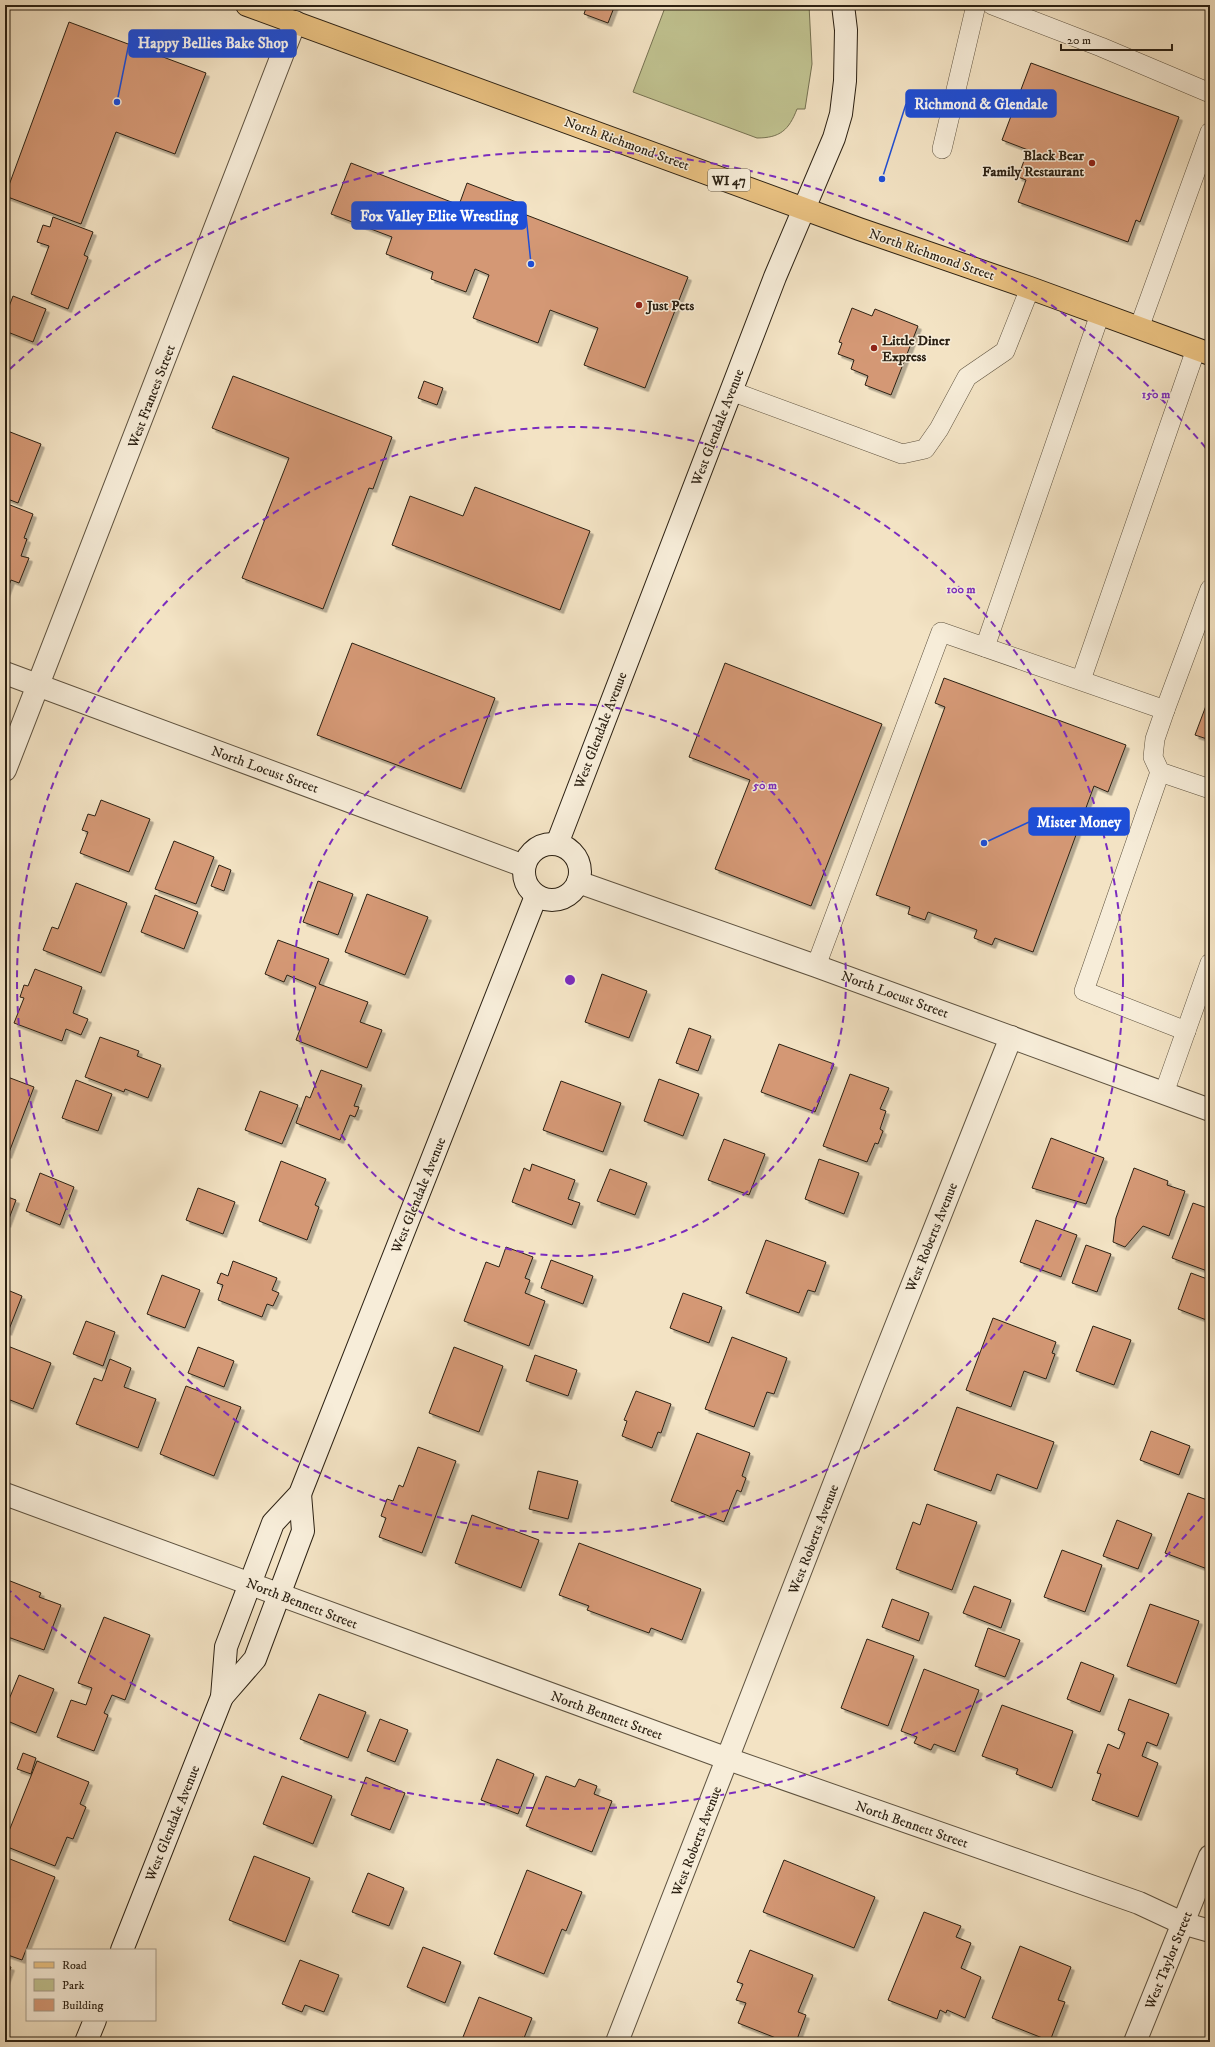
<svg xmlns="http://www.w3.org/2000/svg" width="1215" height="2047" viewBox="0 0 1215 2047" font-family="'IM FELL DW Pica',serif">
<style>
.green{fill:#c0c290;stroke:#767252}
.building{fill:#d49875;stroke:#2c2113;filter:url(#shadow)}
.lines{fill:none;stroke-linecap:round;stroke-linejoin:round}
.lane-casing{stroke:#5e523f;stroke-width:20}
.street-casing{stroke:#5e523f;stroke-width:24}
.secondary-casing{stroke:#2c2113;stroke-width:24}
.primary-casing{stroke:#2c2113;stroke-width:24}
.lane{stroke:#f7edd9;stroke-width:19}
.street{stroke:#f7edd9;stroke-width:22}
.secondary{stroke:#f7edd9;stroke-width:22}
.primary{stroke:#eac282;stroke-width:22}
.ring{fill:none;stroke:#7b2cbf;stroke-width:2;stroke-dasharray:7 5}
.poi-dot{fill:#8f2418;stroke:#f7edd9;stroke-width:1.5}
.labels{text-anchor:middle;stroke-width:3;stroke-linejoin:round;paint-order:stroke}
.shield{fill:#f7edd9;stroke:#695e4e;stroke-width:1}
.shield-label{font-size:13px;font-weight:bold;fill:#2c2113}
.street-label{font-size:14px;fill:#2c2113;stroke:#f7edd9}
.poi-label{font-size:14px;font-weight:bold;fill:#2c2113;stroke:#f7edd9;text-anchor:start}
.centre{fill:#7b2cbf;stroke:#f7edd9;stroke-width:2}
.ring-label{font-size:12px;text-anchor:middle;font-weight:bold;fill:#7b2cbf;stroke:#f7edd9;stroke-width:3;stroke-linejoin:round;paint-order:stroke}
.leader{fill:none;stroke:#1d4ed8;stroke-width:1.5}
.callout-dot{fill:#1d4ed8;stroke:#f7edd9;stroke-width:1.5}
.callout{fill:#1d4ed8;stroke:#1d4ed8;stroke-width:1.5}
.callout-label{font-size:15px;text-anchor:middle;font-weight:bold;fill:#fff}
</style>
<defs>
<filter id="shadow"><feDropShadow dx="3.5" dy="3.5" stdDeviation="0" flood-color="#0004"/></filter>
</defs>
<rect width="100%" height="100%" fill="#f3e3c4"/>
<filter id="stains"><feTurbulence type="fractalNoise" baseFrequency=".005" numOctaves="4"/><feColorMatrix values="0 0 0 0 .2 0 0 0 0 .09 0 0 0 0 .02 0 0 0 .5 -.17"/></filter>
<radialGradient id="worn" r=".72"><stop offset=".6" stop-color="#630" stop-opacity="0"/><stop offset="1" stop-color="#630" stop-opacity=".3"/></radialGradient>
<!-- green -->
<path class="green" d="M 666,5 L 809,5 L 812,64 L 805,109 L 797,109 C 789,130 780,138 757,138 L 633,92 Z"/>
<!-- building -->
<g class="building">
<path d="M 587,5 L 615,5 L 608,23 L 584,14 Z"/>
<path d="M 69,22 L 206,73 L 175,154 L 116,132 L 81,224 L 5,196 Z"/>
<path d="M 1031,63 L 1179,117 L 1140,222 L 1136,220 L 1128,242 L 1018,202 L 1026,180 L 1018,177 L 1028,150 L 1002,140 Z"/>
<path d="M 351,163 L 459,205 L 467,183 L 519,203 L 516,211 L 688,277 L 645,388 L 584,365 L 598,328 L 550,310 L 538,343 L 473,318 L 489,275 L 475,269 L 466,292 L 431,279 L 433,272 L 386,254 L 392,237 L 331,214 Z"/>
<path d="M 53,217 L 93,232 L 84,255 L 88,257 L 68,309 L 31,294 L 49,246 L 37,242 L 43,225 L 50,227 Z"/>
<path d="M 13,296 L 46,309 L 33,342 L 5,331 L 5,317 Z"/>
<path d="M 852,308 L 872,316 L 875,309 L 918,326 L 891,395 L 865,385 L 868,376 L 851,369 L 854,360 L 838,354 L 842,343 L 839,342 Z"/>
<path d="M 233,376 L 392,437 L 373,489 L 369,488 L 323,609 L 242,578 L 289,458 L 212,428 Z"/>
<path d="M 424,381 L 443,388 L 437,405 L 418,398 Z"/>
<path d="M 5,430 L 41,444 L 18,503 L 5,498 Z"/>
<path d="M 475,487 L 590,531 L 560,610 L 392,545 L 410,496 L 463,516 Z"/>
<path d="M 5,503 L 33,514 L 24,538 L 27,539 L 21,556 L 29,558 L 19,583 L 11,580 L 5,596 Z"/>
<path d="M 352,643 L 495,698 L 461,789 L 317,735 Z"/>
<path d="M 725,663 L 882,724 L 811,906 L 715,869 L 750,780 L 689,757 Z"/>
<path d="M 944,678 L 1126,745 L 1108,792 L 1094,786 L 1033,952 L 995,938 L 992,945 L 974,938 L 977,930 L 928,912 L 925,920 L 908,914 L 910,907 L 876,895 L 945,707 L 935,703 Z"/>
<path d="M 1210,695 L 1210,740 L 1195,735 Z"/>
<path d="M 101,800 L 150,819 L 129,872 L 80,853 L 88,832 L 82,830 L 88,814 L 95,816 Z"/>
<path d="M 174,841 L 214,857 L 196,904 L 155,889 Z"/>
<path d="M 219,865 L 231,870 L 224,891 L 211,886 Z"/>
<path d="M 318,881 L 353,894 L 338,935 L 303,922 Z"/>
<path d="M 76,883 L 127,903 L 101,973 L 43,950 L 52,927 L 58,929 Z"/>
<path d="M 367,894 L 428,917 L 405,975 L 345,952 Z"/>
<path d="M 155,895 L 198,912 L 184,949 L 141,932 Z"/>
<path d="M 278,940 L 329,959 L 319,984 L 368,1002 L 360,1022 L 382,1030 L 367,1068 L 296,1040 L 316,987 L 287,975 L 284,982 L 265,974 Z"/>
<path d="M 35,969 L 82,987 L 73,1013 L 88,1019 L 81,1035 L 66,1029 L 62,1041 L 14,1023 L 24,998 L 20,997 L 24,985 L 28,986 Z"/>
<path d="M 602,974 L 647,991 L 629,1038 L 585,1022 Z"/>
<path d="M 689,1028 L 711,1036 L 698,1071 L 676,1063 Z"/>
<path d="M 100,1037 L 139,1051 L 137,1056 L 161,1065 L 148,1098 L 125,1089 L 124,1092 L 85,1077 Z"/>
<path d="M 779,1044 L 834,1064 L 815,1112 L 761,1092 Z"/>
<path d="M 321,1070 L 362,1085 L 354,1106 L 359,1107 L 355,1117 L 350,1115 L 340,1140 L 296,1123 L 306,1096 L 310,1098 Z"/>
<path d="M 850,1074 L 889,1088 L 880,1109 L 886,1111 L 880,1129 L 883,1131 L 878,1144 L 875,1143 L 867,1162 L 823,1146 Z"/>
<path d="M 5,1076 L 34,1087 L 8,1155 L 5,1153 Z"/>
<path d="M 659,1079 L 699,1094 L 683,1136 L 644,1121 Z"/>
<path d="M 76,1080 L 112,1094 L 98,1131 L 62,1118 Z"/>
<path d="M 561,1081 L 621,1103 L 603,1152 L 543,1130 Z"/>
<path d="M 260,1091 L 298,1105 L 282,1144 L 245,1130 Z"/>
<path d="M 1051,1138 L 1104,1158 L 1086,1204 L 1032,1188 Z"/>
<path d="M 724,1139 L 765,1154 L 749,1195 L 708,1180 Z"/>
<path d="M 819,1159 L 859,1173 L 844,1214 L 805,1199 Z"/>
<path d="M 281,1161 L 326,1179 L 315,1205 L 319,1207 L 307,1240 L 259,1221 Z"/>
<path d="M 532,1164 L 575,1180 L 568,1199 L 580,1203 L 572,1225 L 512,1202 L 524,1168 L 530,1171 Z"/>
<path d="M 1134,1168 L 1168,1181 L 1167,1185 L 1185,1191 L 1169,1236 L 1143,1226 L 1125,1247 L 1113,1242 L 1116,1218 Z"/>
<path d="M 610,1169 L 647,1183 L 635,1215 L 597,1201 Z"/>
<path d="M 40,1173 L 74,1187 L 60,1225 L 26,1211 Z"/>
<path d="M 198,1188 L 235,1202 L 223,1234 L 186,1220 Z"/>
<path d="M 5,1196 L 16,1200 L 7,1224 L 5,1223 Z"/>
<path d="M 1193,1203 L 1210,1209 L 1210,1272 L 1172,1258 Z"/>
<path d="M 1036,1220 L 1077,1235 L 1061,1277 L 1020,1262 Z"/>
<path d="M 766,1240 L 826,1262 L 815,1292 L 808,1290 L 799,1313 L 746,1293 Z"/>
<path d="M 1086,1245 L 1111,1254 L 1097,1292 L 1072,1283 Z"/>
<path d="M 506,1247 L 533,1257 L 525,1278 L 530,1280 L 525,1293 L 545,1301 L 529,1346 L 464,1321 L 486,1262 L 499,1267 Z"/>
<path d="M 551,1260 L 593,1276 L 583,1304 L 541,1288 Z"/>
<path d="M 233,1261 L 277,1278 L 272,1290 L 279,1293 L 273,1306 L 267,1304 L 262,1317 L 218,1300 L 223,1285 L 217,1283 L 221,1273 L 228,1276 Z"/>
<path d="M 1191,1273 L 1210,1280 L 1209,1321 L 1178,1309 Z"/>
<path d="M 162,1275 L 200,1290 L 185,1328 L 147,1314 Z"/>
<path d="M 5,1289 L 22,1296 L 8,1332 L 5,1330 Z"/>
<path d="M 683,1293 L 722,1307 L 709,1343 L 670,1328 Z"/>
<path d="M 993,1318 L 1056,1342 L 1052,1353 L 1055,1354 L 1046,1379 L 1024,1371 L 1011,1407 L 966,1390 Z"/>
<path d="M 86,1321 L 115,1332 L 103,1366 L 73,1354 Z"/>
<path d="M 1093,1326 L 1131,1340 L 1114,1385 L 1076,1371 Z"/>
<path d="M 732,1337 L 787,1358 L 774,1394 L 767,1392 L 754,1427 L 705,1409 Z"/>
<path d="M 5,1345 L 51,1363 L 33,1409 L 5,1398 Z"/>
<path d="M 198,1347 L 234,1361 L 224,1387 L 188,1373 Z"/>
<path d="M 454,1347 L 503,1366 L 479,1432 L 429,1413 Z"/>
<path d="M 535,1355 L 577,1370 L 568,1396 L 526,1381 Z"/>
<path d="M 110,1359 L 131,1368 L 124,1387 L 156,1399 L 138,1448 L 76,1424 L 94,1378 L 102,1381 Z"/>
<path d="M 186,1386 L 241,1407 L 214,1476 L 160,1454 Z"/>
<path d="M 636,1391 L 671,1404 L 661,1433 L 658,1432 L 652,1448 L 622,1436 L 627,1421 L 624,1420 Z"/>
<path d="M 957,1407 L 1054,1442 L 1037,1489 L 997,1474 L 991,1491 L 934,1470 Z"/>
<path d="M 1151,1431 L 1190,1446 L 1179,1475 L 1140,1460 Z"/>
<path d="M 697,1433 L 750,1453 L 742,1476 L 746,1478 L 741,1492 L 737,1490 L 724,1522 L 671,1501 Z"/>
<path d="M 418,1447 L 456,1461 L 422,1553 L 379,1537 L 386,1518 L 381,1516 L 387,1499 L 393,1501 L 399,1485 L 403,1487 Z"/>
<path d="M 538,1471 L 578,1481 L 568,1519 L 529,1509 Z"/>
<path d="M 1188,1493 L 1210,1501 L 1210,1570 L 1165,1553 Z"/>
<path d="M 927,1504 L 977,1522 L 952,1590 L 896,1569 L 913,1522 L 920,1525 Z"/>
<path d="M 472,1515 L 539,1540 L 521,1588 L 455,1563 Z"/>
<path d="M 1117,1520 L 1152,1534 L 1138,1569 L 1103,1556 Z"/>
<path d="M 579,1543 L 701,1589 L 682,1640 L 651,1628 L 649,1633 L 587,1610 L 589,1606 L 559,1595 Z"/>
<path d="M 1062,1550 L 1102,1565 L 1085,1612 L 1044,1597 Z"/>
<path d="M 5,1579 L 41,1593 L 39,1597 L 61,1605 L 44,1650 L 5,1636 Z"/>
<path d="M 974,1586 L 1011,1600 L 1001,1628 L 963,1613 Z"/>
<path d="M 892,1599 L 929,1613 L 919,1641 L 882,1627 Z"/>
<path d="M 1150,1604 L 1199,1621 L 1176,1684 L 1127,1666 Z"/>
<path d="M 104,1617 L 150,1635 L 125,1700 L 112,1695 L 104,1713 L 108,1715 L 94,1751 L 57,1737 L 71,1700 L 86,1705 L 92,1688 L 78,1683 Z"/>
<path d="M 988,1628 L 1020,1640 L 1005,1677 L 975,1666 Z"/>
<path d="M 867,1639 L 914,1656 L 888,1726 L 841,1708 Z"/>
<path d="M 1081,1662 L 1114,1675 L 1100,1712 L 1067,1699 Z"/>
<path d="M 924,1669 L 979,1690 L 955,1752 L 934,1744 L 931,1750 L 914,1743 L 917,1737 L 901,1731 Z"/>
<path d="M 19,1675 L 54,1689 L 36,1733 L 5,1720 L 5,1709 Z"/>
<path d="M 319,1694 L 366,1712 L 348,1758 L 300,1739 Z"/>
<path d="M 1129,1699 L 1169,1714 L 1157,1746 L 1147,1742 L 1142,1756 L 1158,1763 L 1138,1817 L 1092,1800 L 1101,1774 L 1097,1773 L 1108,1744 L 1119,1749 L 1125,1733 L 1118,1730 Z"/>
<path d="M 1002,1705 L 1073,1731 L 1052,1788 L 1016,1774 L 1018,1769 L 982,1756 Z"/>
<path d="M 380,1719 L 408,1730 L 395,1762 L 367,1751 Z"/>
<path d="M 23,1753 L 36,1758 L 31,1774 L 17,1769 Z"/>
<path d="M 497,1759 L 534,1774 L 518,1814 L 481,1800 Z"/>
<path d="M 37,1761 L 89,1782 L 80,1804 L 86,1807 L 73,1839 L 67,1837 L 55,1866 L 5,1846 L 5,1841 Z"/>
<path d="M 282,1776 L 332,1796 L 313,1844 L 263,1824 Z"/>
<path d="M 546,1776 L 575,1787 L 579,1779 L 597,1786 L 594,1794 L 612,1801 L 592,1852 L 526,1826 Z"/>
<path d="M 366,1777 L 405,1793 L 390,1830 L 351,1815 Z"/>
<path d="M 254,1856 L 310,1878 L 285,1942 L 229,1920 Z"/>
<path d="M 5,1857 L 55,1877 L 22,1960 L 5,1954 Z"/>
<path d="M 784,1860 L 875,1897 L 854,1948 L 763,1912 Z"/>
<path d="M 527,1870 L 582,1892 L 566,1931 L 562,1929 L 544,1974 L 494,1954 Z"/>
<path d="M 368,1873 L 404,1888 L 389,1926 L 352,1912 Z"/>
<path d="M 924,1912 L 961,1926 L 956,1937 L 971,1943 L 961,1968 L 981,1977 L 965,2018 L 947,2010 L 946,2013 L 940,2010 L 937,2019 L 888,2000 Z"/>
<path d="M 1020,1946 L 1071,1967 L 1058,2000 L 1065,2002 L 1050,2041 L 992,2018 Z"/>
<path d="M 423,1947 L 461,1962 L 445,2003 L 407,1987 Z"/>
<path d="M 750,1950 L 813,1975 L 798,2012 L 806,2015 L 796,2042 L 786,2042 L 738,2023 L 746,2003 L 736,2000 L 743,1984 L 737,1982 Z"/>
<path d="M 300,1960 L 339,1975 L 324,2012 L 305,2005 L 302,2012 L 282,2004 Z"/>
<path d="M 5,1965 L 11,1967 L 5,1983 Z"/>
<path d="M 479,1997 L 532,2018 L 524,2038 L 522,2037 L 520,2042 L 461,2042 Z"/>
</g>
<g class="lines">
<!-- lane casing -->
<g class="lane-casing">
<g id="lane">
<path d="M 992,5 L 1101,47 L 1210,93"/>
<path d="M 942,149 L 976,5"/>
<path d="M 1139,328 L 1210,132"/>
<path d="M 731,391 L 902,454 L 925,449 L 939,429 L 967,377 L 1005,351 L 1030,288"/>
<path d="M 985,647 L 1100,314"/>
<path d="M 1081,680 L 1196,349"/>
<path d="M 1165,710 L 1210,589"/>
<path d="M 1160,772 L 1084,991 L 1186,1031"/>
<path d="M 816,966 L 941,632 L 1165,710 L 1155,739 L 1153,757 L 1160,772 L 1210,789"/>
<path d="M 1164,1093 L 1210,963"/>
</g>
</g>
<!-- street casing -->
<g class="street-casing">
<g id="street">
<path d="M 5,673 L 524,866"/>
<path d="M 5,770 L 295,22"/>
<path d="M 578,882 L 816,966 L 1210,1110"/>
<path d="M 5,1494 L 728,1759 L 1139,1903 L 1182,1923 L 1210,1931"/>
<path d="M 617,2042 L 873,1384 L 1011,1037"/>
<path d="M 1135,2042 L 1210,1856"/>
</g>
</g>
<!-- secondary casing -->
<g class="secondary-casing">
<g id="secondary">
<circle cx="552" cy="872" r="28"/>
<path d="M 557,844 L 775,277 L 834,138 L 841,114 L 845,81 L 846,30 L 843,5"/>
<path d="M 222,1697 L 255,1659 L 303,1531 L 300,1494"/>
<path d="M 122,1950 L 222,1697 L 226,1647 L 273,1523 L 300,1494 L 536,896"/>
<path d="M 86,2042 L 95,2020"/>
</g>
</g>
<!-- primary casing -->
<g class="primary-casing">
<path id="primary" d="M 247,5 L 859,229 L 1030,288 L 1210,354"/>
</g>
<!-- lane -->
<use href="#lane" class="lane"/>
<!-- street -->
<use href="#street" class="street"/>
<!-- secondary -->
<use href="#secondary" class="secondary"/>
<!-- primary -->
<use href="#primary" class="primary"/>
</g>
<!-- distance rings -->
<g class="ring">
<circle cx="570" cy="980" r="276"/>
<circle cx="570" cy="980" r="553"/>
<path d="M1210 1507A829 829 0 0 1 10 1591M10 369A829 829 0 0 1 1210 453"/>
</g>
<!-- markers -->
<g class="poi-dot">
<circle cx="1092" cy="163" r="4"/>
<circle cx="639" cy="305" r="4"/>
<circle cx="874" cy="348" r="4"/>
</g>
<g class="labels">
<!-- shield labels -->
<rect class="shield" x="708" y="169" width="42" height="22" rx="3"/>
<g class="shield-label">
<text x="729" y="185">WI 47</text>
</g>
<!-- street labels -->
<g class="street-label">
<text transform="translate(627 143) rotate(20)" y="5">North Richmond Street</text>
<text transform="translate(932 254) rotate(19)" y="5">North Richmond Street</text>
<text transform="translate(151 396) rotate(-69)" y="5">West Frances Street</text>
<text transform="translate(717 427) rotate(-69)" y="5">West Glendale Avenue</text>
<text transform="translate(600 730) rotate(-69)" y="5">West Glendale Avenue</text>
<text transform="translate(265 769) rotate(20)" y="5">North Locust Street</text>
<text transform="translate(895 994) rotate(20)" y="5">North Locust Street</text>
<text transform="translate(418 1195) rotate(-68)" y="5">West Glendale Avenue</text>
<text transform="translate(931 1237) rotate(-68)" y="5">West Roberts Avenue</text>
<text transform="translate(813 1539) rotate(-69)" y="5">West Roberts Avenue</text>
<text transform="translate(302 1603) rotate(21)" y="5">North Bennett Street</text>
<text transform="translate(607 1715) rotate(20)" y="5">North Bennett Street</text>
<text transform="translate(172 1823) rotate(-68)" y="5">West Glendale Avenue</text>
<text transform="translate(912 1824) rotate(19)" y="5">North Bennett Street</text>
<text transform="translate(696 1841) rotate(-69)" y="5">West Roberts Avenue</text>
<text transform="translate(1168 1960) rotate(-68)" y="5">West Taylor Street</text>
</g>
<!-- poi labels -->
<g class="poi-label">
<text x="1084" y="160" text-anchor="end">Black Bear<tspan x="1084" dy="16">Family Restaurant</tspan></text>
<text x="647" y="310">Just Pets</text>
<text x="882" y="345">Little Diner<tspan x="882" dy="16">Express</tspan></text>
</g>
</g>
<circle cx="570" cy="980" r="6" class="centre"/>
<g class="ring-label">
<text x="1156" y="398">150 m</text>
<text x="961" y="593">100 m</text>
<text x="765" y="789">50 m</text>
</g>
<!-- callouts -->
<path class="leader" d="M117 102L129 43M882 179L906 104M531 264L526 215M984 843L1029 822"/>
<g class="callout-dot">
<circle cx="117" cy="102" r="4"/>
<circle cx="882" cy="179" r="4"/>
<circle cx="531" cy="264" r="4"/>
<circle cx="984" cy="843" r="4"/>
</g>
<g class="callout">
<rect x="129" y="30" width="167" height="27" rx="4"/>
<rect x="906" y="90" width="150" height="27" rx="4"/>
<rect x="352" y="202" width="174" height="27" rx="4"/>
<rect x="1029" y="808" width="100" height="27" rx="4"/>
</g>
<g class="callout-label">
<text x="213" y="48">Happy Bellies Bake Shop</text>
<text x="981" y="109">Richmond &amp; Glendale</text>
<text x="439" y="221">Fox Valley Elite Wrestling</text>
<text x="1079" y="827">Mister Money</text>
</g>
<!-- margin -->
<rect width="1215" height="2047" fill="none" stroke="#f3e3c4" stroke-width="20"/>
<rect x="6" y="6" width="1203" height="2035" fill="none" stroke="#2c2113" stroke-width="2"/>
<rect x="10" y="10" width="1195" height="2027" fill="none" stroke="#2c2113"/>
<!-- legend -->
<rect x="26" y="1949" width="130" height="72" fill="#f7edd9" stroke="#a69b8a"/>
<rect x="34" y="1962" width="20" height="6" fill="#eac282" stroke="#a69b8a"/>
<text x="62" y="1969" font-size="12" fill="#2c2113">Road</text>
<rect x="34" y="1979" width="20" height="12" fill="#c0c290" stroke="#a69b8a"/>
<text x="62" y="1989" font-size="12" fill="#2c2113">Park</text>
<rect x="34" y="1999" width="20" height="12" fill="#d49875" stroke="#a69b8a"/>
<text x="62" y="2009" font-size="12" fill="#2c2113">Building</text>
<!-- scale -->
<path d="M1061 44v6h111v-6" fill="none" stroke="#2c2113" stroke-width="2"/>
<text x="1067" y="44" font-size="12" fill="#2c2113" stroke="#f7edd9" stroke-width="3" paint-order="stroke">20 m</text>
<rect width="100%" height="100%" filter="url(#stains)"/>
<rect width="100%" height="100%" fill="url(#worn)"/>
</svg>
